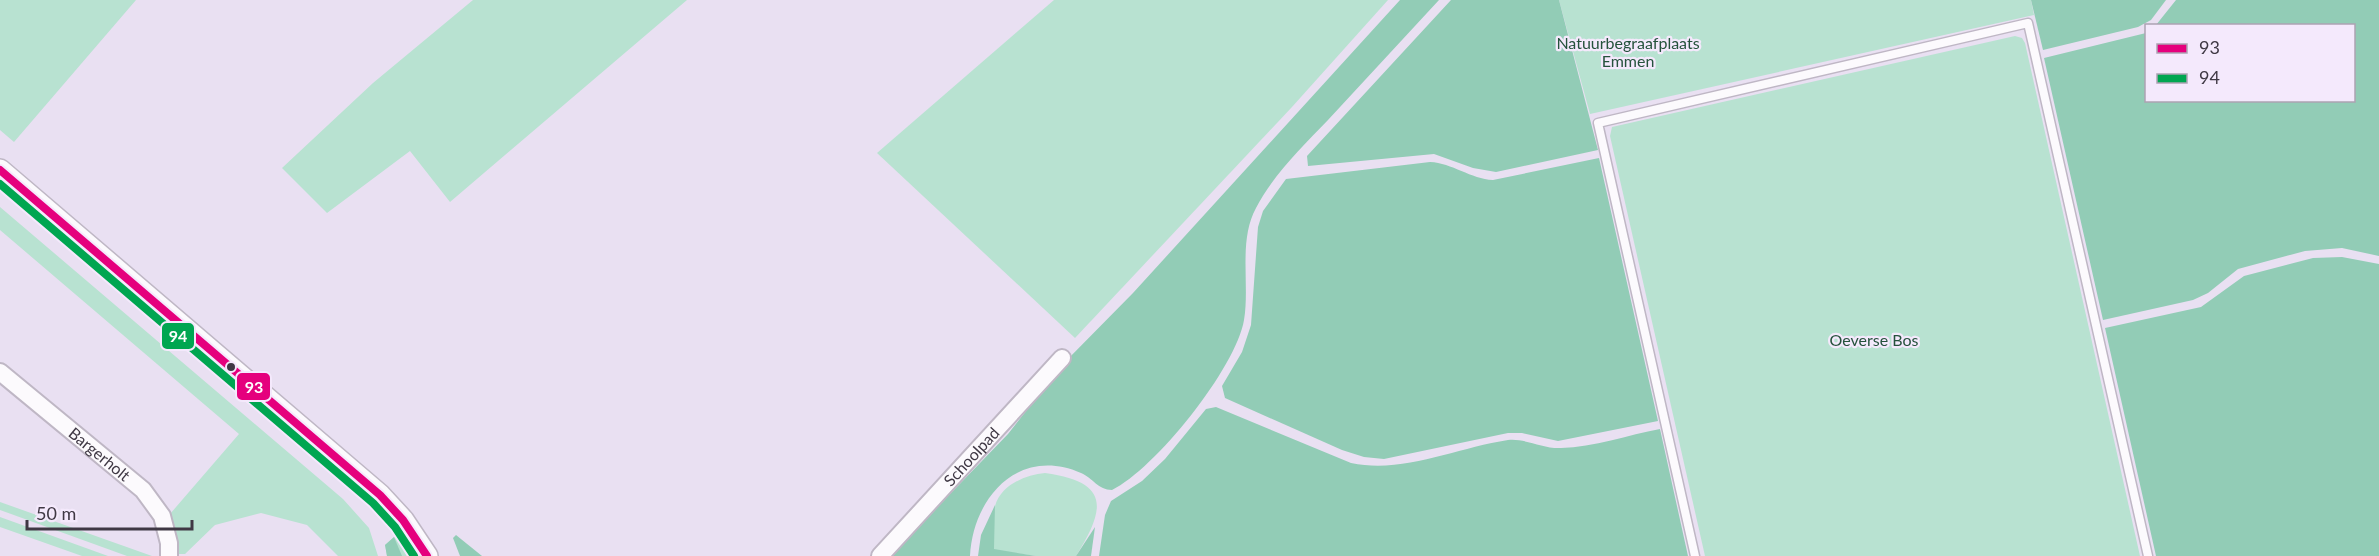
<svg xmlns="http://www.w3.org/2000/svg" width="2379" height="556" viewBox="0 0 2379 556" font-family="Lato,sans-serif">
<style>
.green{fill:#b8e2d1}
.forest{fill:#92ccb6}
.lines{fill:none;stroke-linecap:round;stroke-linejoin:round}
.service-casing{stroke:#bfb7c5;stroke-width:11}
.minor-casing{stroke:#bfb7c5;stroke-width:20}
.tertiary-casing{stroke:#bfb7c5;stroke-width:24}
.service{stroke:#fcfafd;stroke-width:8}
.minor{stroke:#fcfafd;stroke-width:16}
.tertiary{stroke:#fcfafd;stroke-width:21}
.bus-1-casing{stroke:#f4e9fc;stroke-width:12}
.bus-2-casing{stroke:#f4e9fc;stroke-width:12}
.bus-1{stroke:#e5007d;stroke-width:8}
.bus-2{stroke:#00a651;stroke-width:8}
.bus-dot{fill:#3f3844;stroke:#f4e9fc;stroke-width:2}
.labels{text-anchor:middle;stroke-width:4.5;stroke-linejoin:round;paint-order:stroke}
.park-label{font-size:16px;fill:#25523c;stroke:#f4e9fc}
.street-label{font-size:16px;fill:#3f3844;stroke:#f4e9fc}
.line-badge{stroke:#f4e9fc;stroke-width:2}
.badge-label{font-size:16px;text-anchor:middle;font-weight:bold;fill:#fff}
</style>
<rect width="100%" height="100%" fill="#e9e0f2"/>
<!-- green -->
<g class="green">
<path d="M 0,0 L 136,0 L 14,142 L 0,130 Z"/>
<path d="M 473,0 L 687,0 L 450,202 L 410,151 L 327,213 L 282,168 L 373,83 Z"/>
<path d="M 1054,0 L 1388,0 L 1292,107 L 1075,338 L 877,153 Z"/>
<path d="M 1559,0 L 2031,0 L 2034,15 L 1590,114 Z"/>
<path d="M 2015,36 L 2022,38 L 2025,43 L 2140,556 L 1705,556 L 1610,136 L 1612,127 Z"/>
<path d="M 0,207 L 343,499 L 369,528 L 378,556 L 338,556 L 307,525 L 261,513 L 215,525 L 185,554 L 178,554 L 176,531 L 170,514 L 239,434 L 0,230 Z"/>
<path d="M 1045,473 C 1110,482 1106,508 1076,556 L 1036,556 L 994,550 C 994,536 992,519 995,506 C 1001,485 1025,475 1045,473 Z"/>
<path d="M 0,502 L 152,556 L 127,556 L 0,510 Z"/>
<path d="M 0,517 L 108,556 L 82,556 L 0,527 Z"/>
<path d="M 400,532 L 415,556 L 387,556 L 385,545 Z"/>
</g>
<!-- forest -->
<g class="forest">
<path d="M 1400,0 L 1439,0 C 1402,40 1365,80 1328,120 C 1302,147 1273,175 1256,208 C 1238,241 1250,285 1244,320 C 1236,368 1155,469 1112,490 C 1098,490 1093,478 1081,473 C 1019,446 973,497 970,556 L 890,556 L 1008,434 L 1064,363 L 1133,293 Z"/>
<path d="M 1451,0 L 1559,0 L 1598,150 L 1496,172 L 1473,168 L 1434,154 L 1308,166 L 1307,156 Z"/>
<path d="M 2031,0 L 2166,0 L 2151,20 L 2138,27 L 2043,50 Z"/>
<path d="M 2176,0 L 2379,0 L 2379,256 L 2342,248 L 2305,251 L 2238,269 L 2208,293 L 2193,300 L 2103,320 L 2044,58 L 2146,33 L 2146,100 L 2354,100 L 2354,26 L 2156,25 Z"/>
<path d="M 1599,158 L 1658,421 L 1558,441 L 1522,433 L 1508,433 L 1384,459 L 1364,457 L 1342,450 L 1225,398 L 1222,386 L 1242,352 L 1251,325 L 1258,227 L 1263,211 L 1286,179 L 1430,162 C 1452,163 1471,179 1493,180 Z"/>
<path d="M 2342,257 L 2379,264 L 2379,556 L 2156,556 L 2105,328 L 2201,307 L 2244,276 L 2313,258 Z"/>
<path d="M 1216,407 L 1351,463 C 1404,474 1455,448 1508,440 C 1525,438 1543,449 1561,448 C 1594,447 1628,435 1660,429 L 1688,556 L 1099,556 L 1105,515 L 1111,501 L 1142,481 L 1165,459 L 1206,409 Z"/>
<path d="M 995,505 L 994,549 L 1036,556 L 978,556 L 981,535 Z"/>
<path d="M 1095,527 L 1091,556 L 1076,556 Z"/>
<path d="M 456,535 L 482,556 L 460,556 L 453,538 Z"/>
<path d="M 394,537 L 402,556 L 387,556 L 385,545 Z"/>
</g>
<g class="lines">
<!-- service casing -->
<g class="service-casing">
<path id="service" d="M 1695,556 L 1598,123 L 2028,23 L 2148,556"/>
</g>
<!-- minor casing -->
<g class="minor-casing">
<g id="minor">
<path id="s1" d="M 0,372 L 143,490 L 162,516 L 169,543 L 169,556"/>
<path id="s2" d="M 880,556 L 1062,358"/>
</g>
</g>
<!-- tertiary casing -->
<g class="tertiary-casing">
<path id="tertiary" d="M 0,170 L 380,495 L 403,520 L 427,556"/>
</g>
<!-- service -->
<use href="#service" class="service"/>
<!-- minor -->
<use href="#minor" class="minor"/>
<!-- tertiary -->
<use href="#tertiary" class="tertiary"/>
<!-- bus-1 casing -->
<g class="bus-1-casing">
<path id="bus-1" d="M 0,170 L 380,495 L 403,520 L 427,556"/>
</g>
<!-- bus-2 casing -->
<g class="bus-2-casing">
<path id="bus-2" d="M 0,184 L 373,503 L 395,527 L 414,556"/>
</g>
<!-- bus-1 -->
<use href="#bus-1" class="bus-1"/>
<!-- bus-2 -->
<use href="#bus-2" class="bus-2"/>
</g>
<!-- markers -->
<circle class="bus-dot" cx="231" cy="367" r="5"/>
<g class="labels">
<!-- park labels -->
<g class="park-label">
<text x="1628" y="49">Natuurbegraafplaats<tspan x="1628" dy="18">Emmen</tspan></text>
<text x="1874" y="346">Oeverse Bos</text>
</g>
<!-- street labels -->
<g class="street-label">
<text dy="6" stroke="none"><textPath href="#s1" startOffset="129">Bargerholt</textPath></text>
<text dy="6" stroke="none"><textPath href="#s2" startOffset="135">Schoolpad</textPath></text>
</g>
</g>
<g class="line-badge">
<rect x="161" y="322" width="34" height="28" rx="6" fill="#00a651"/>
<rect x="236" y="372" width="35" height="29" rx="6" fill="#e5007d"/>
</g>
<g class="badge-label">
<text x="178" y="342">94</text>
<text x="254" y="393">93</text>
</g>
<!-- legend -->
<rect x="2145" y="24" width="210" height="78" fill="#f4e9fc" stroke="#aca2b2" stroke-width="1.5"/>
<rect x="2157" y="44" width="30" height="9" fill="#e5007d" stroke="#aca2b2" stroke-width="1.5"/>
<text x="2199" y="54" font-size="18" fill="#3f3844">93</text>
<rect x="2157" y="74" width="30" height="9" fill="#00a651" stroke="#aca2b2" stroke-width="1.5"/>
<text x="2199" y="84" font-size="18" fill="#3f3844">94</text>
<!-- scale -->
<path d="M27 520v9h165v-9" fill="none" stroke="#3f3844" stroke-width="3"/>
<text x="36" y="520" font-size="18" fill="#3f3844" stroke="#f4e9fc" stroke-width="4.5" paint-order="stroke">50 m</text>
</svg>
